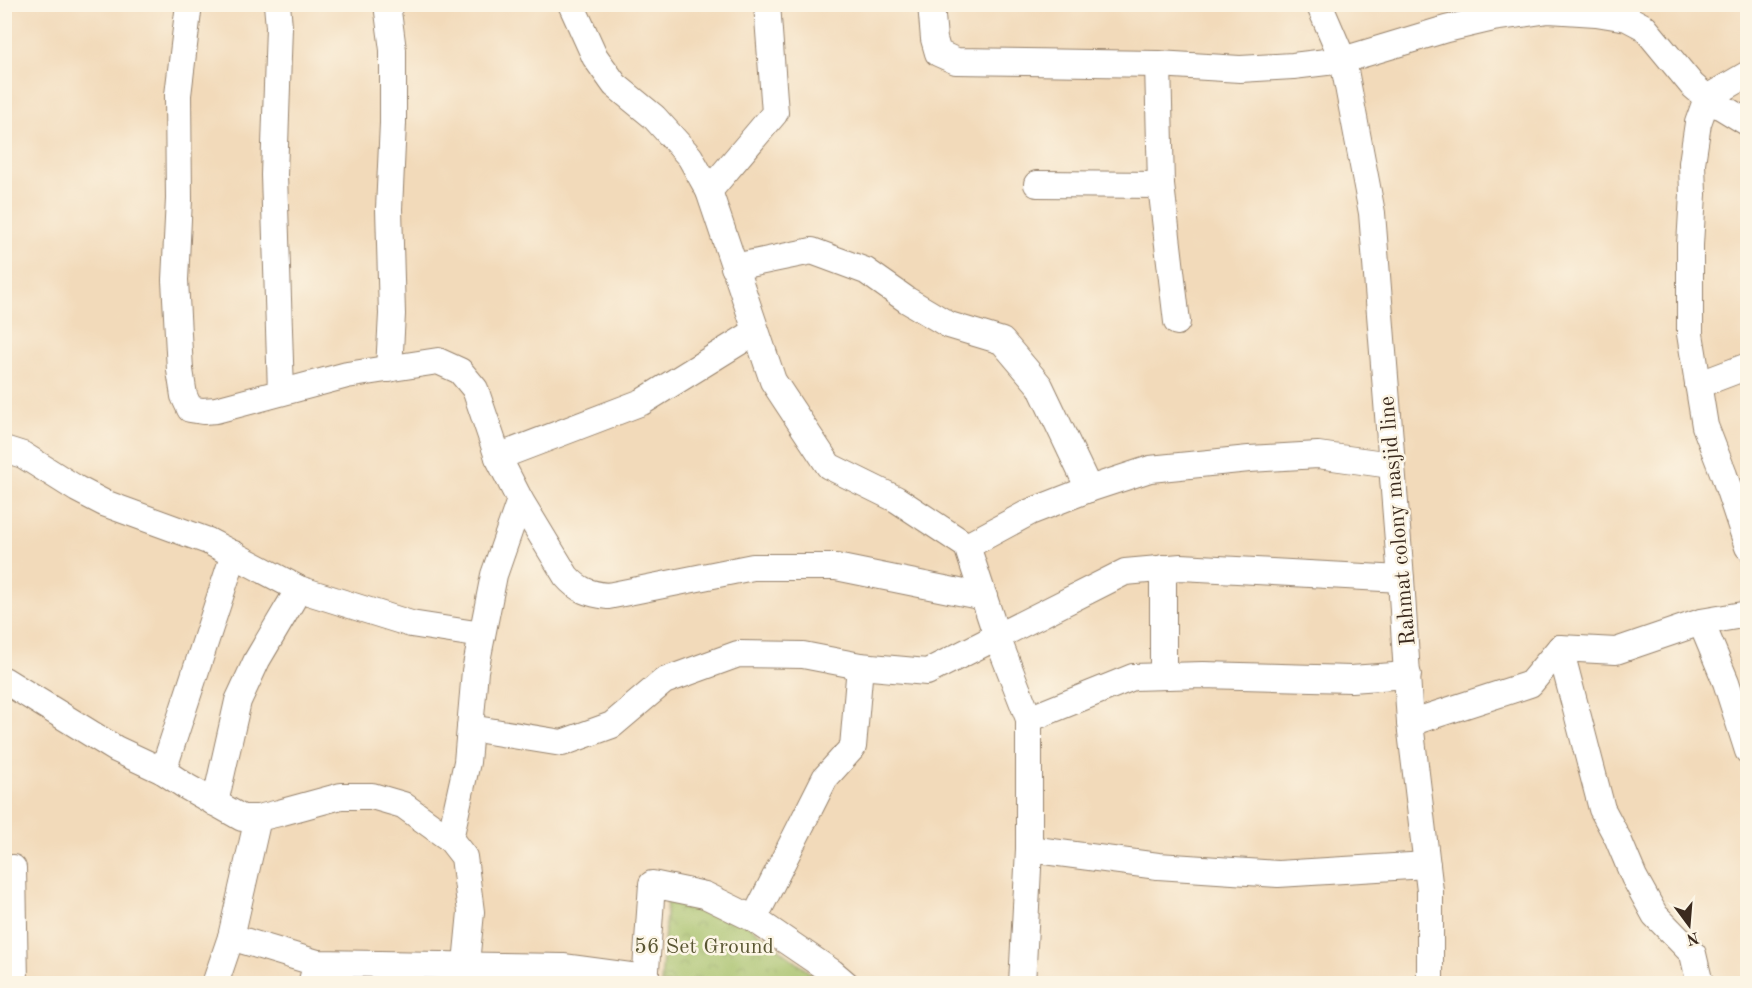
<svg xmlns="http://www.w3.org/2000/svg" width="1752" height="988" viewBox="0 0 1752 988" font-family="'Old Standard TT',serif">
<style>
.park{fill:url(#park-crowns);stroke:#6e7442;stroke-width:1.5}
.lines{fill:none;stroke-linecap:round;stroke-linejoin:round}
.street-casing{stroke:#96826c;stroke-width:28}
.street{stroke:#fff;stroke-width:26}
.labels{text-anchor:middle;stroke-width:5;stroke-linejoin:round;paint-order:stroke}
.street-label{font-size:22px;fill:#3b2a1e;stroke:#fcf5e5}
.park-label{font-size:22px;fill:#5a5633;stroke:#fcf5e5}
</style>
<defs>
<pattern id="park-crowns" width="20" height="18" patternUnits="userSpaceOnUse" patternTransform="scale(1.5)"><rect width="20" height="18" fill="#a2be65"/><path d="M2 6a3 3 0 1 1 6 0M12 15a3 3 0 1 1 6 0" fill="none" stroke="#859b53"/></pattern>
</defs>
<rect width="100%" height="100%" fill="#fcf5e5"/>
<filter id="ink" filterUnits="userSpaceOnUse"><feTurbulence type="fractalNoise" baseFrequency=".0167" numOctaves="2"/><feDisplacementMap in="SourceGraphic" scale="12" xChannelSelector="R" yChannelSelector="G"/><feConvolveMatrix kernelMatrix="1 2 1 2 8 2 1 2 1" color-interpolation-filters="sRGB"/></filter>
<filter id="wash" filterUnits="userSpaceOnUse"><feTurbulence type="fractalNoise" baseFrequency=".008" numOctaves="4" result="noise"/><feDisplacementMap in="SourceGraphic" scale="24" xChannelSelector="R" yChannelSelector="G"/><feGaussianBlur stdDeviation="1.35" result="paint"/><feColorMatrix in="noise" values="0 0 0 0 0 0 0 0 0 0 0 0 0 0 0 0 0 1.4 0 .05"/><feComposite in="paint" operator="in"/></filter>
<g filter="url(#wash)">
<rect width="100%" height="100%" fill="#f2daba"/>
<!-- park -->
<path class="park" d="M 667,901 L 728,909 L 823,983 L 661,984 Z"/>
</g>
<g filter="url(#ink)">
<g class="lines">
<!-- street casing -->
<g class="street-casing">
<g id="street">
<path d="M 189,4 L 178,95 L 179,199 L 175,280 L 180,370 L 184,396 L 190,409 L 203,411 L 216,410 L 347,375 L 438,361 L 460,371 L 475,389 L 498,457 L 520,500 L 566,576 C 578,590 589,594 608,596 L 753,567 L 836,567 L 984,597"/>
<path d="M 277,4 L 279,27 L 274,175 L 281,392"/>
<path d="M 387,4 L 393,50 L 393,123 L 389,209 L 392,314 L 389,369"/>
<path d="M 571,4 L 595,57 L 615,85 L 654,117 L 690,157 L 709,191 L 773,381 L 829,466 L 896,499 L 967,546 L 997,637 L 1029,719 L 1029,849 L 1022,984"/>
<path d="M 931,4 L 934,39 L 938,53 L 956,61 L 1158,64 L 1240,69 L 1293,66 L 1343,60 L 1446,29 L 1493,18 L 1549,10 L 1596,13 L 1627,18 L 1644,27 L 1692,85 L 1707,98 L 1748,123"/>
<path d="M 1319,4 L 1343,60 L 1372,213 L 1401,579 L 1410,723 L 1430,891 L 1430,984"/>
<path d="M 1158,64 L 1161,185 L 1177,322"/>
<path d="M 1748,74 L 1707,98 L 1698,123 L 1692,163 L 1693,194 L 1690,245 L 1690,334 L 1705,426 L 1724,475 L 1748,547"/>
<path d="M 1037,184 L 1161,185"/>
<path d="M 709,191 L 775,113 L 767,4"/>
<path d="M 734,267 L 812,251 L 866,271 L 907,300 L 949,325 L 1002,341 L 1040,386 L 1089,489"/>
<path d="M 1698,385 L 1748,366"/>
<path d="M 4,449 L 23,455 L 77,489 L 104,503 L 208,541 L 299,589 L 411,624 L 482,635"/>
<path d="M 498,457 L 642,402 L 755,332"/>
<path d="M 967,546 L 1030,512 L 1089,489 L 1150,469 L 1249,459 L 1318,455 L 1391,465"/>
<path d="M 1163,568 L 1163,676"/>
<path d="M 1701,622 L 1726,682 L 1748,751"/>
<path d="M 1560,648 L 1602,809 L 1618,839 L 1634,877 L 1655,915 L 1693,954 L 1700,984"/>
<path d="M 4,680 L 116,749 L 163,771 L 187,787 L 242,818 L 258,818 L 279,813 L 341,796 L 372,796 L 403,805 L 450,839 L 464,857 L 471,912 L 464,984"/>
<path d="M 1029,719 L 1133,677 L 1203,675 L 1351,679 L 1408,675"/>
<path d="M 1410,723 L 1530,684 L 1560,648 L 1616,651 L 1701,622 L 1748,614"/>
<path d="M 470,728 L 562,743 L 612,725 L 664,681 L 738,654 L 803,655 L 860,666 L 927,672 L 1125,572 L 1181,567 L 1401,579"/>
<path d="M 163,771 L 234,554"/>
<path d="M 215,803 L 238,701 L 257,660 L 299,589"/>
<path d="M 450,839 L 467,762 L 475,671 L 494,575 L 520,500"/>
<path d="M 1029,849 L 1158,866 L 1278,874 L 1427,865"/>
<path d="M 13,868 L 15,984"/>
<path d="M 754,919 L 825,778 L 853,747 L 860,666"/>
<path d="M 231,937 L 258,818"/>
<path d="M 215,984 L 231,937 L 317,963 L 563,967 L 645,978"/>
<path d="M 311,984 L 317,963"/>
<path d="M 645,984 L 652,884 L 705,895 L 754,919 L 832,972 L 846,984"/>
</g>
</g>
<!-- street -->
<use href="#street" class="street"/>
</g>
</g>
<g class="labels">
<!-- street labels -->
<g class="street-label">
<text transform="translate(1396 521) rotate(-95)" y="8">Rahmat colony masjid line</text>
</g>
<!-- park labels -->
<g class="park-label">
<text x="704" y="953">56 Set Ground</text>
</g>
</g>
<!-- margin -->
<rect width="1752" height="988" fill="none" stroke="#fcf5e5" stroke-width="24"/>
<!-- north arrow -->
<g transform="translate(1689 925) rotate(164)" stroke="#fcf5e5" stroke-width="4.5" paint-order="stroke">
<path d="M0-4.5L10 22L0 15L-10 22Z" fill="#3b2a1e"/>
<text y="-9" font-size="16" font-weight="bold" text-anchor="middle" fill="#3b2a1e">N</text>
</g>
</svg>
